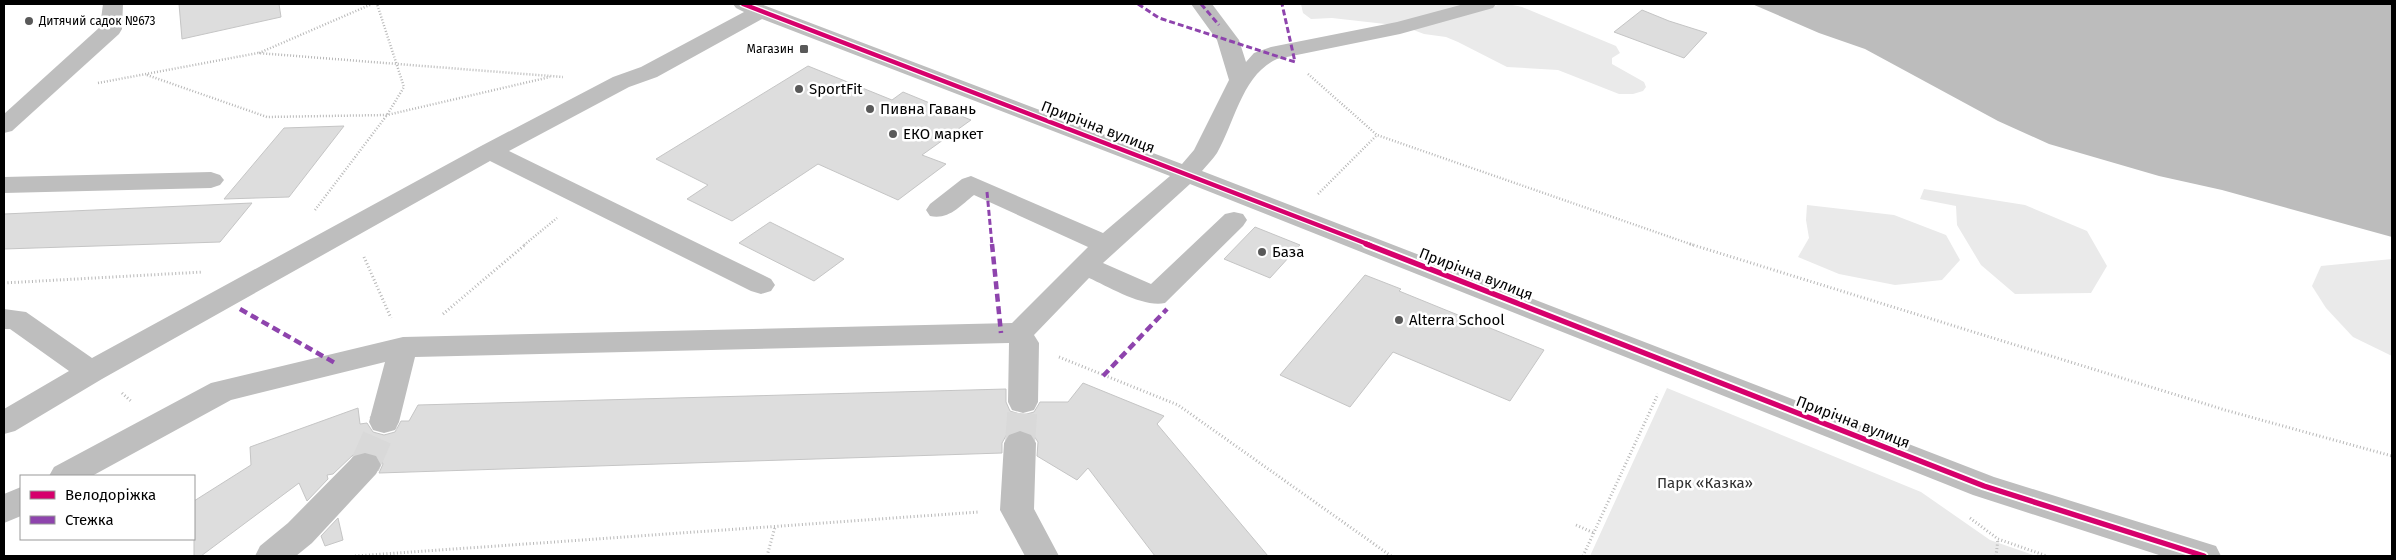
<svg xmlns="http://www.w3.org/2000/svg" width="2396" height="560" viewBox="0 0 2396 560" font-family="'Fira Sans',sans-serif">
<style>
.green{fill:#eaeaea}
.water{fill:#bcbcbc}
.building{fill:#ddd;stroke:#c5c5c5}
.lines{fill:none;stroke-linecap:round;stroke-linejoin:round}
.minor-tunnel{stroke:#d9d9d9;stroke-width:30;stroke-dasharray:30 15;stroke-linecap:butt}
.path-far1{stroke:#b8b8b8;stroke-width:2.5;stroke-dasharray:1 2;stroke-linecap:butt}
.path{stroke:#b8b8b8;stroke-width:3;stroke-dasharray:1 2.5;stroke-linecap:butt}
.minor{fill:#bebebe;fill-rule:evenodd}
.quiet-far1{stroke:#8e44ad;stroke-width:3;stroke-dasharray:6 3;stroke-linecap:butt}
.quiet{stroke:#8e44ad;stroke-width:4.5;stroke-dasharray:8 4.5;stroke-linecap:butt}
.cycleway-far1-casing{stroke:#fff;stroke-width:7}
.cycleway-casing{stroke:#fff;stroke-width:9}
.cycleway-far1{stroke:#d6006c;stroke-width:4.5}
.cycleway{stroke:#d6006c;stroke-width:5.5}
.poi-dot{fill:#595959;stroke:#fff;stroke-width:2}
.labels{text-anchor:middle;stroke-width:5;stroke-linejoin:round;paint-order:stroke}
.far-poi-label{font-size:12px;fill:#000;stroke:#fff;text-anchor:start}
.poi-label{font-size:15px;fill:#000;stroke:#fff;text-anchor:start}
.street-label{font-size:15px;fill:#000;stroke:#fff}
.park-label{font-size:15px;fill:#303030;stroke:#fff}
</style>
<rect width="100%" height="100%" fill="#fff"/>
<!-- green -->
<g class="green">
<path d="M 1301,4 L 1468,4 L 1471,9 C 1482,13 1487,7 1498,5 C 1506,3 1514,5 1522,7 L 1616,46 L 1620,53 L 1612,58 L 1612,64 L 1644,82 L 1646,87 L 1643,91 L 1633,94 L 1619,94 L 1558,70 L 1507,67 L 1458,42 L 1446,37 L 1424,34 L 1403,26 L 1332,18 L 1311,19 L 1303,13 Z"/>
<path d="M 1924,189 L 2025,205 L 2087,231 L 2107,266 L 2091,293 L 2015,294 L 1981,265 L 1957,225 L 1956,206 L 1920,199 Z"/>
<path d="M 1807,205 L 1894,215 L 1946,235 L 1960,260 L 1942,280 L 1895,285 L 1839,274 L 1798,257 L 1809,238 L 1806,220 Z"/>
<path d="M 2392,259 L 2392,356 L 2353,337 L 2326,308 L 2312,286 L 2321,266 Z"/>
<path d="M 1667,388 L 1921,492 L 1990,540 L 2036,556 L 1590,556 Z"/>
</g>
<!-- water -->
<path class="water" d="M 1752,4 L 2392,4 L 2392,237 L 2222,190 L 2159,176 L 2049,144 L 1998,121 L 1865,49 L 1819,33 Z"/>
<!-- building -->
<g class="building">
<path d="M 179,4 L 279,4 L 281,17 L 182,39 Z"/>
<path d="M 1642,10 L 1669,21 L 1707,33 L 1684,58 L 1614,32 Z"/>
<path d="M 808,66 L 892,100 L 903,92 L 971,120 L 922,155 L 946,164 L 898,200 L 818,164 L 732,221 L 687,199 L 708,185 L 656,159 Z"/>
<path d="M 344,126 L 289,197 L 224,199 L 284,128 Z"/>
<path d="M 252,203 L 220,242 L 4,249 L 4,214 Z"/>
<path d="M 770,222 L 844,259 L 814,281 L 739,243 Z"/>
<path d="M 1255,227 L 1300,245 L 1270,278 L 1224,259 Z"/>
<path d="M 1365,275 L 1401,289 L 1399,291 L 1544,350 L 1510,401 L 1393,352 L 1350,407 L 1280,375 Z"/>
<path d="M 1083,383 L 1164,416 L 1157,424 L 1268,556 L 1155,556 L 1088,468 L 1077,480 L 1037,456 L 1038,442 L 1032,433 L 1021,429 L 1007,434 L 1002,443 L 1002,453 L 379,473 L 383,464 L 378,455 L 365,451 L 353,455 L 333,474 L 327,475 L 328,479 L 307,501 L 299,483 L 201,556 L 194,556 L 194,501 L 251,465 L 250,447 L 358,408 L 360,424 L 367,423 L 373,432 L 384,435 L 395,432 L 401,421 L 409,421 L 418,405 L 1006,389 L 1006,402 L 1010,411 L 1023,415 L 1034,412 L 1040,402 L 1068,402 Z"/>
<path d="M 338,518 L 343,540 L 325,546 L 321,536 Z"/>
</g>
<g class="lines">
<!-- minor-tunnel -->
<g class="minor-tunnel">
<path d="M 1020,443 L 1023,402"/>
<path d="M 365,465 L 384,422"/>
</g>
<!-- path-far1 -->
<g class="path-far1">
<path d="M 259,53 L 372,4"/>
<path d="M 1308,74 L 1377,135 L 1693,245"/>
<path d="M 147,75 L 267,117 L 387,115 L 550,77"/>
<path d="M 98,83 L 258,53 L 563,77"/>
<path d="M 1318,194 L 1377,135"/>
<path d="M 315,210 L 387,115 L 404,87 L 377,4"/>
<path d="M 524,245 L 557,218"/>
</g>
<!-- path -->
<g class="path">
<path d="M 1690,244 L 2225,410 L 2392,456"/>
<path d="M 364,257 L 391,318"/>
<path d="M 4,283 L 203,272"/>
<path d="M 443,314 L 526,244"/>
<path d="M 1059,357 L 1178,405 L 1391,556"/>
<path d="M 122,393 L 132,402"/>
<path d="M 1970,518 L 1998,539 L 2047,556"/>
<path d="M 1576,525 L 1594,533"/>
<path d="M 355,556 L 979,512"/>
<path d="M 767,556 L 775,527"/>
<path d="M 1583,556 L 1658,394"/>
<path d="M 1996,556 L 1998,539"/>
</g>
<!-- minor -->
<g class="minor">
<path d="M 103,4 L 123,4 L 122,29 L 119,34 L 12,131 L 4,133 L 4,114 L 100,27 Z"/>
<path d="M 733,4 L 761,4 L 1182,164 L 1194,150 L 1229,80 L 1217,40 L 1191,4 L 1212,4 L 1239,40 L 1246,62 L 1254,53 L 1271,47 L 1397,22 L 1464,4 L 1496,4 L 1493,8 L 1400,34 L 1277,59 C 1242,75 1235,122 1217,153 C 1213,159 1207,165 1202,171 L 1994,477 L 2216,546 L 2221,556 L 2162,556 L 1973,495 L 1190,184 L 1103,263 L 1151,284 L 1225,214 L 1234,212 L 1243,214 L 1247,220 L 1243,226 L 1165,303 C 1144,308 1109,287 1089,278 L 1034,335 L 1039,343 L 1038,402 L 1034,410 L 1023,413 L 1012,410 L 1008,402 L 1009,343 L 415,357 L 399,422 L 395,430 L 384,433 L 373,430 L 369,422 L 385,362 L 231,400 L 92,476 L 49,476 L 54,467 L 211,383 L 403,337 L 1012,323 L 1088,247 L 974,195 C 960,206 949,220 930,216 L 926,210 L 930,204 L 962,179 L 971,176 L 1103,233 L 1170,176 L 762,19 L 657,77 L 629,87 L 509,151 L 771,279 L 775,285 L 771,291 L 761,294 L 751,291 L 490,161 L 102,379 L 15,431 L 4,434 L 4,409 L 69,371 L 10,329 L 4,329 L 4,309 L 26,312 L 92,358 L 481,146 L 613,77 L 641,67 L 744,12 L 736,8 Z"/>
<path d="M 211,172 L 220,175 L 224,180 L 220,185 L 211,188 L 4,193 L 4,177 Z"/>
<path d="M 1020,431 L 1031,435 L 1036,443 L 1034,509 L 1059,556 L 1025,556 L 1000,510 L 1004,443 L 1009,435 Z"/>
<path d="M 365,453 L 376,456 L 381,465 L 376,474 L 312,543 L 296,556 L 255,556 L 260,546 L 288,523 L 354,456 Z"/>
<path d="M 21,487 L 21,516 L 4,523 L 4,494 Z"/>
</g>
<!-- quiet-far1 -->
<g class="quiet-far1">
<path d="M 1138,4 L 1159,18 L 1295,62 L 1282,4"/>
<path d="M 1201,4 L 1219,25"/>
<path d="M 987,192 L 992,245"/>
</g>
<!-- quiet -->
<g class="quiet">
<path d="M 992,244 L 1001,333"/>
<path d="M 240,309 L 335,363"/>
<path d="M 1103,376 L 1167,309"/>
</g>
<!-- cycleway-far1 casing -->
<g class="cycleway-far1-casing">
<path id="cycleway-far1" d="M 743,4 L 1370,245"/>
</g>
<!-- cycleway casing -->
<g class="cycleway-casing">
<path id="cycleway" d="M 1366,244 L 1984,486 L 2204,556"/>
</g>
<!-- cycleway-far1 -->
<use href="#cycleway-far1" class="cycleway-far1"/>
<!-- cycleway -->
<use href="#cycleway" class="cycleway"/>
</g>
<!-- markers -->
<g class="poi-dot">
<circle cx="29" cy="21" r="5"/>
<rect x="799" y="44" width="10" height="10" rx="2.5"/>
<circle cx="799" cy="89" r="5"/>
<circle cx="870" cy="109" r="5"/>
<circle cx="893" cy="134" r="5"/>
<circle cx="1262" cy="252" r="5"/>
<circle cx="1399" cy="320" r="5"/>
</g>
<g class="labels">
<!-- far-poi labels -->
<g class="far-poi-label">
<text x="39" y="25">Дитячий садок №673</text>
<text x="794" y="53" text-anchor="end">Магазин</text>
</g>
<!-- poi labels -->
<g class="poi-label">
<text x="809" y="94">SportFit</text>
<text x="880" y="114">Пивна Гавань</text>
<text x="903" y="139">ЕКО маркет</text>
<text x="1272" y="257">База</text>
<text x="1409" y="325">Alterra School</text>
</g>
<!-- street labels -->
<g class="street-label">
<text transform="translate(1098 127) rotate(21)" y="5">Прирічна вулиця</text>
<text transform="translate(1476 274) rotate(21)" y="5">Прирічна вулиця</text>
<text transform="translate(1853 422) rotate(21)" y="5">Прирічна вулиця</text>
</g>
<!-- park labels -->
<g class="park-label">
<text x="1705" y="488">Парк «Казка»</text>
</g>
</g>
<!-- border -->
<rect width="2396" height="560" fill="none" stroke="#000000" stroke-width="10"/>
<!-- legend -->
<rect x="20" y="475" width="175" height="65" fill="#ffffff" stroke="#999999"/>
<rect x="30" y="491" width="25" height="8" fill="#d6006c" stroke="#999999"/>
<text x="65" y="500" font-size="15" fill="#000000">Велодоріжка</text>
<rect x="30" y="516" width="25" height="8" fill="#8e44ad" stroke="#999999"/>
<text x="65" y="525" font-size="15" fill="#000000">Стежка</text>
</svg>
